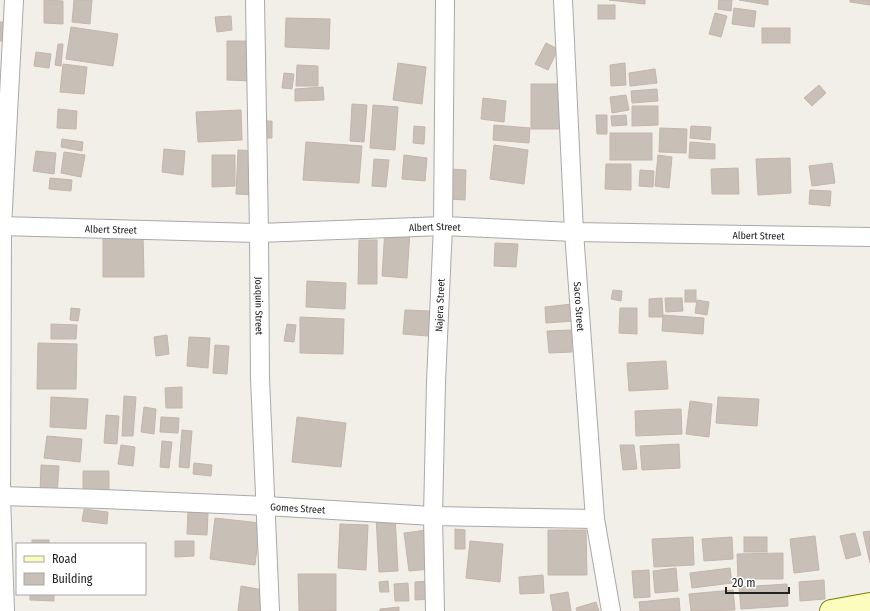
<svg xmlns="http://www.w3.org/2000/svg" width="870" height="611" viewBox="0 0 870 611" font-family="'Fira Sans Condensed',sans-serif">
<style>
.building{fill:#c8bfb7;stroke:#c5b5aa}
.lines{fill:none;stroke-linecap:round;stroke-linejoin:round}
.street-casing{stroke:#a9a9a9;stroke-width:20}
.secondary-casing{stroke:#768200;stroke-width:24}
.street{stroke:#fff;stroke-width:18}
.secondary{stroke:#fbfdbc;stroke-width:22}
.labels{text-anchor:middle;stroke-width:3;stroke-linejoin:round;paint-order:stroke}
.street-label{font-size:10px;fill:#222;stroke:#fff}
</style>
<rect width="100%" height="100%" fill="#f2efe8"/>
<!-- building -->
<g class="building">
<path d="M 44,0 L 63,1 L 63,24 L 44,23 Z"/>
<path d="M 74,0 L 92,0 L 90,24 L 72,22 Z"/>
<path d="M 609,0 L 645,0 L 645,4 Z"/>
<path d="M 719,0 L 732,0 L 731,11 L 718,9 Z"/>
<path d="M 739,0 L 768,0 L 768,5 Z"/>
<path d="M 850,0 L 870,0 L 870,5 L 850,2 Z"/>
<rect x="598" y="5" width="17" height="14"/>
<path d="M 734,8 L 756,11 L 754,27 L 732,24 Z"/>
<path d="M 715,13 L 727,16 L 721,37 L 709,34 Z"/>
<path d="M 231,16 L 232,30 L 217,32 L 215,17 Z"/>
<path d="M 286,18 L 330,19 L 329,49 L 285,47 Z"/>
<path d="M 0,22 L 4,22 L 3,41 L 0,41 Z"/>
<path d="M 71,27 L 118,34 L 113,66 L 66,59 Z"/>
<rect x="762" y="28" width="28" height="15"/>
<path d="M 227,41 L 254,41 L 254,81 L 227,80 Z"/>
<path d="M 546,43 L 558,49 L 548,70 L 535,64 Z"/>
<path d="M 58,44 L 63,44 L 61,66 L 55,65 Z"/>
<path d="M 36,52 L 51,54 L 49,68 L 34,66 Z"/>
<path d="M 398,63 L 426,67 L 422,104 L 393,100 Z"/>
<path d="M 625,63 L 626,85 L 611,86 L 610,65 Z"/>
<path d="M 63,64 L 87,67 L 84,94 L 60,92 Z"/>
<path d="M 297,65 L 318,66 L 318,86 L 296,86 Z"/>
<path d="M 655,69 L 657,83 L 630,86 L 629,73 Z"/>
<path d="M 284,73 L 294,74 L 292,89 L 282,88 Z"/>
<rect x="531" y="84" width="33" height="45"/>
<path d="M 819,85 L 826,93 L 812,106 L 804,98 Z"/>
<path d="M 323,87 L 324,100 L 295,101 L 295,89 Z"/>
<path d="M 657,89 L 658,101 L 632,103 L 631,91 Z"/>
<path d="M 626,95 L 629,110 L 612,113 L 610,97 Z"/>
<path d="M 483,98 L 506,101 L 504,122 L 481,119 Z"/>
<path d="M 352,104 L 367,105 L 364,142 L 350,141 Z"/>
<path d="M 373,105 L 398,107 L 395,150 L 370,148 Z"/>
<path d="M 632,106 L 658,106 L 658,125 L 632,126 Z"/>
<path d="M 58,109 L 77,111 L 76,129 L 57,128 Z"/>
<path d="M 241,110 L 242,140 L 198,142 L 196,112 Z"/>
<path d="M 596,115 L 607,115 L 607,134 L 597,134 Z"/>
<path d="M 626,115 L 627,125 L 612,126 L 611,116 Z"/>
<path d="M 263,121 L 272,121 L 272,138 L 262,138 Z"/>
<path d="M 494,125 L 530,128 L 529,143 L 493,140 Z"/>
<path d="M 414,126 L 425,127 L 424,144 L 413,143 Z"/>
<path d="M 691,126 L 711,127 L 710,140 L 690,138 Z"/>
<path d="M 660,128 L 687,129 L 686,153 L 659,152 Z"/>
<rect x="610" y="133" width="42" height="27"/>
<path d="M 62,139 L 83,142 L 82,151 L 61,147 Z"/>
<path d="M 306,142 L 362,146 L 359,183 L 303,180 Z"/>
<path d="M 690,142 L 715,144 L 715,159 L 689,158 Z"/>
<path d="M 494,145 L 528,150 L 524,184 L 490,179 Z"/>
<path d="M 164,149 L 185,151 L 183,175 L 162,172 Z"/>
<path d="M 238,150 L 257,151 L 255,195 L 236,194 Z"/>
<path d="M 36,151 L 56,153 L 54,174 L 33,171 Z"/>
<path d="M 64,152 L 85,155 L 81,177 L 61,173 Z"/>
<path d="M 212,155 L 235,155 L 235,186 L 212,187 Z"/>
<path d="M 404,155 L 427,158 L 425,181 L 402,179 Z"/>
<path d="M 658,155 L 672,157 L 669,188 L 655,186 Z"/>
<path d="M 790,158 L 791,193 L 758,195 L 756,159 Z"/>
<path d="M 374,159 L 389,160 L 386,187 L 372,186 Z"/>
<path d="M 832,163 L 835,183 L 812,186 L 809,166 Z"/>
<path d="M 606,164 L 631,164 L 631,190 L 605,189 Z"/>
<path d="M 738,168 L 739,194 L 712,194 L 711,169 Z"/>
<path d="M 450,169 L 466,170 L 465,200 L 449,199 Z"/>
<path d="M 640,170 L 654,171 L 653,187 L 639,186 Z"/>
<path d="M 50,178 L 72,180 L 71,191 L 49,189 Z"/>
<path d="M 810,190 L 831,191 L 830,206 L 809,204 Z"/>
<path d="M 385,229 L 410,231 L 407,278 L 382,276 Z"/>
<path d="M 103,233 L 143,234 L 144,277 L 103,277 Z"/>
<path d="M 359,240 L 377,240 L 377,284 L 358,284 Z"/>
<path d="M 495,243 L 518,244 L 516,267 L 494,266 Z"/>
<path d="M 307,281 L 346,283 L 345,309 L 306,307 Z"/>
<path d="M 613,290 L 622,291 L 621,301 L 611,299 Z"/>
<rect x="685" y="290" width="11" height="12"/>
<path d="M 662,298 L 663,317 L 649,317 L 649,299 Z"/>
<path d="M 665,298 L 682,298 L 683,311 L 666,312 Z"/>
<path d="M 697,300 L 709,302 L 707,315 L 695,313 Z"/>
<path d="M 572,304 L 574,321 L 546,323 L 545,307 Z"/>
<path d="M 71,308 L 80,309 L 78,321 L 70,320 Z"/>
<path d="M 620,308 L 637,308 L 637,334 L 619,333 Z"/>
<path d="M 405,310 L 430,311 L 428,336 L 403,334 Z"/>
<path d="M 663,315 L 704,318 L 703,334 L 662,331 Z"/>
<path d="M 300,317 L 344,319 L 343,354 L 300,353 Z"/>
<path d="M 51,324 L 77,325 L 76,339 L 51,339 Z"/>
<path d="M 287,324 L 296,325 L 294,342 L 284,341 Z"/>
<path d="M 571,330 L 572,352 L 549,353 L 547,331 Z"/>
<path d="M 167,335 L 169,354 L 156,356 L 154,337 Z"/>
<path d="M 189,337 L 210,338 L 208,368 L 187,366 Z"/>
<path d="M 38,343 L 77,344 L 76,389 L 37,389 Z"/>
<path d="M 215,345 L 229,346 L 227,374 L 213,373 Z"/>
<path d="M 666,361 L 668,389 L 629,391 L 627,363 Z"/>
<path d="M 182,387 L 182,408 L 166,408 L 165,388 Z"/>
<path d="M 124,396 L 136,397 L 133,436 L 122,436 Z"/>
<path d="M 51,397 L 88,399 L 86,429 L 50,427 Z"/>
<path d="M 718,397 L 759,399 L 757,426 L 716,423 Z"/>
<path d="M 690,401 L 712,404 L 709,437 L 686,434 Z"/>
<path d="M 144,407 L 156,409 L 154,434 L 141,432 Z"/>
<path d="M 681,409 L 682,434 L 636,436 L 635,411 Z"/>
<path d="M 106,415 L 119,416 L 117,444 L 104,443 Z"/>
<path d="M 161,417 L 179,418 L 178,433 L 160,432 Z"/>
<path d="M 297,417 L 346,423 L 341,467 L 292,462 Z"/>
<path d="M 182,430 L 192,431 L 189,468 L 179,467 Z"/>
<path d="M 47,436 L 82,439 L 80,462 L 44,458 Z"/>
<path d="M 162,441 L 172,442 L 169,468 L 160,467 Z"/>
<path d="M 679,444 L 680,468 L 642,470 L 640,446 Z"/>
<path d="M 121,445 L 135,447 L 133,466 L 118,464 Z"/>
<path d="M 620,445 L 634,445 L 637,469 L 623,470 Z"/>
<path d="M 194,463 L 212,465 L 211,476 L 193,474 Z"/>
<path d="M 41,465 L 59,466 L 57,495 L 40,494 Z"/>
<path d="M 83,471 L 109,471 L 109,491 L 83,490 Z"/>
<path d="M 84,509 L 108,512 L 107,524 L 82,521 Z"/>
<path d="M 188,512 L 208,513 L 207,535 L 187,534 Z"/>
<path d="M 395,516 L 398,571 L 379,572 L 376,517 Z"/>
<path d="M 215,518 L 260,523 L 255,565 L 210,559 Z"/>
<path d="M 340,524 L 368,525 L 366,570 L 338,568 Z"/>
<path d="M 455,529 L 465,530 L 465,549 L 455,549 Z"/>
<path d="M 427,530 L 432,569 L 409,571 L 404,533 Z"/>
<path d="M 548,530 L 586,530 L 587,575 L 548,575 Z"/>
<path d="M 870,531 L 870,563 L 863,532 Z"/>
<path d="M 855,533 L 861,555 L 846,559 L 840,536 Z"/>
<path d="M 815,536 L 819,570 L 794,573 L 790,539 Z"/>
<path d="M 693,537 L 694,565 L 654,567 L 652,539 Z"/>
<path d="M 732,537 L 733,559 L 704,561 L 702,539 Z"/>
<rect x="744" y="537" width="23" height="15"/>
<rect x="32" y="540" width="17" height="4"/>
<path d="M 175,541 L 194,541 L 194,556 L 175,557 Z"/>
<path d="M 470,541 L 503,544 L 500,582 L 466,578 Z"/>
<path d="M 783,553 L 783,579 L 738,579 L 737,554 Z"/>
<path d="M 676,568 L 678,591 L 655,593 L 653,571 Z"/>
<path d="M 730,568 L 732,583 L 692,588 L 690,573 Z"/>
<path d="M 649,570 L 650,597 L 634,598 L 632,571 Z"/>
<path d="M 298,574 L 336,574 L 336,611 L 299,611 Z"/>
<path d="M 543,575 L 544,593 L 520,594 L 519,577 Z"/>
<path d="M 824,580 L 825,599 L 800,601 L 799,582 Z"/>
<path d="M 388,581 L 389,592 L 380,592 L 379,582 Z"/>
<path d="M 429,581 L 430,599 L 415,600 L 415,582 Z"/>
<path d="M 408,583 L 409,601 L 395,601 L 394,584 Z"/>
<path d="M 787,584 L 788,606 L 741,609 L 739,587 Z"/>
<path d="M 241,586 L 264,590 L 261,611 L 238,611 Z"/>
<path d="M 733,590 L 735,610 L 691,611 L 689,594 Z"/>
<path d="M 568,592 L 571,611 L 553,611 L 550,595 Z"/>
<path d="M 30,594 L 54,594 L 54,601 L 30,600 Z"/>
<path d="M 679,598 L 680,611 L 640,611 L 639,602 Z"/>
<path d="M 596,602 L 599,611 L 577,611 L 576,608 Z"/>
<path d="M 399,607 L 399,611 L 380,611 L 380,609 Z"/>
</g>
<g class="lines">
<!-- street casing -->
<g class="street-casing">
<g id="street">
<path id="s1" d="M 255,0 L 259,233 L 260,378 L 270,611"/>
<path id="s2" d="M 563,0 L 574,232 L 595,519 L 611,611"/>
<path id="s3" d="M 0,226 L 259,233 L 443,226 L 574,232 L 870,237"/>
<path id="s4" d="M 0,496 L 103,499 L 266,506 L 433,516 L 595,519"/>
<path d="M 5,611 L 1,497 L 2,227 L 14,0"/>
<path id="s5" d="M 435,611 L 433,516 L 436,382 L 443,226 L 445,0"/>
</g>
</g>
<!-- secondary casing -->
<g class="secondary-casing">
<path id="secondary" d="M 831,611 L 870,604"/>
</g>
<!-- street -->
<use href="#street" class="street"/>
<!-- secondary -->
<use href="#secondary" class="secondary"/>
</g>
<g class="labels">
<!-- street labels -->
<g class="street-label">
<text dy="4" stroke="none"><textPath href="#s3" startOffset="435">Albert Street</textPath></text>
<text dy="4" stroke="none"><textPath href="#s3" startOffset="111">Albert Street</textPath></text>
<text dy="4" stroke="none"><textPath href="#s3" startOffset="759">Albert Street</textPath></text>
<text dy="4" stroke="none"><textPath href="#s1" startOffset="306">Joaquin Street</textPath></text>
<text dy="4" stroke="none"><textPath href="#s5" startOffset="306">Najera Street</textPath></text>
<text dy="4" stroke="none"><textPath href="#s2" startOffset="307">Sacro Street</textPath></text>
<text dy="4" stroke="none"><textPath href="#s4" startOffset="298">Gomes Street</textPath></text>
</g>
</g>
<!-- legend -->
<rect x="16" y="543" width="130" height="52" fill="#ffffff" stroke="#a7a7a7"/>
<rect x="24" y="556" width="20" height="6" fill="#fbfdbc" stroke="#a7a7a7"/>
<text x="52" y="563" font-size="12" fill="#222222">Road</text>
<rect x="24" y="573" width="20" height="12" fill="#c8bfb7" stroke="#a7a7a7"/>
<text x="52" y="583" font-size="12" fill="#222222">Building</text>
<!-- scale -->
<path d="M726 587v6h63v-6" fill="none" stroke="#222222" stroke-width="2"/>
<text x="732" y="587" font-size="12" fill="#222222" stroke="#ffffff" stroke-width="3" paint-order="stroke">20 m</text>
</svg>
